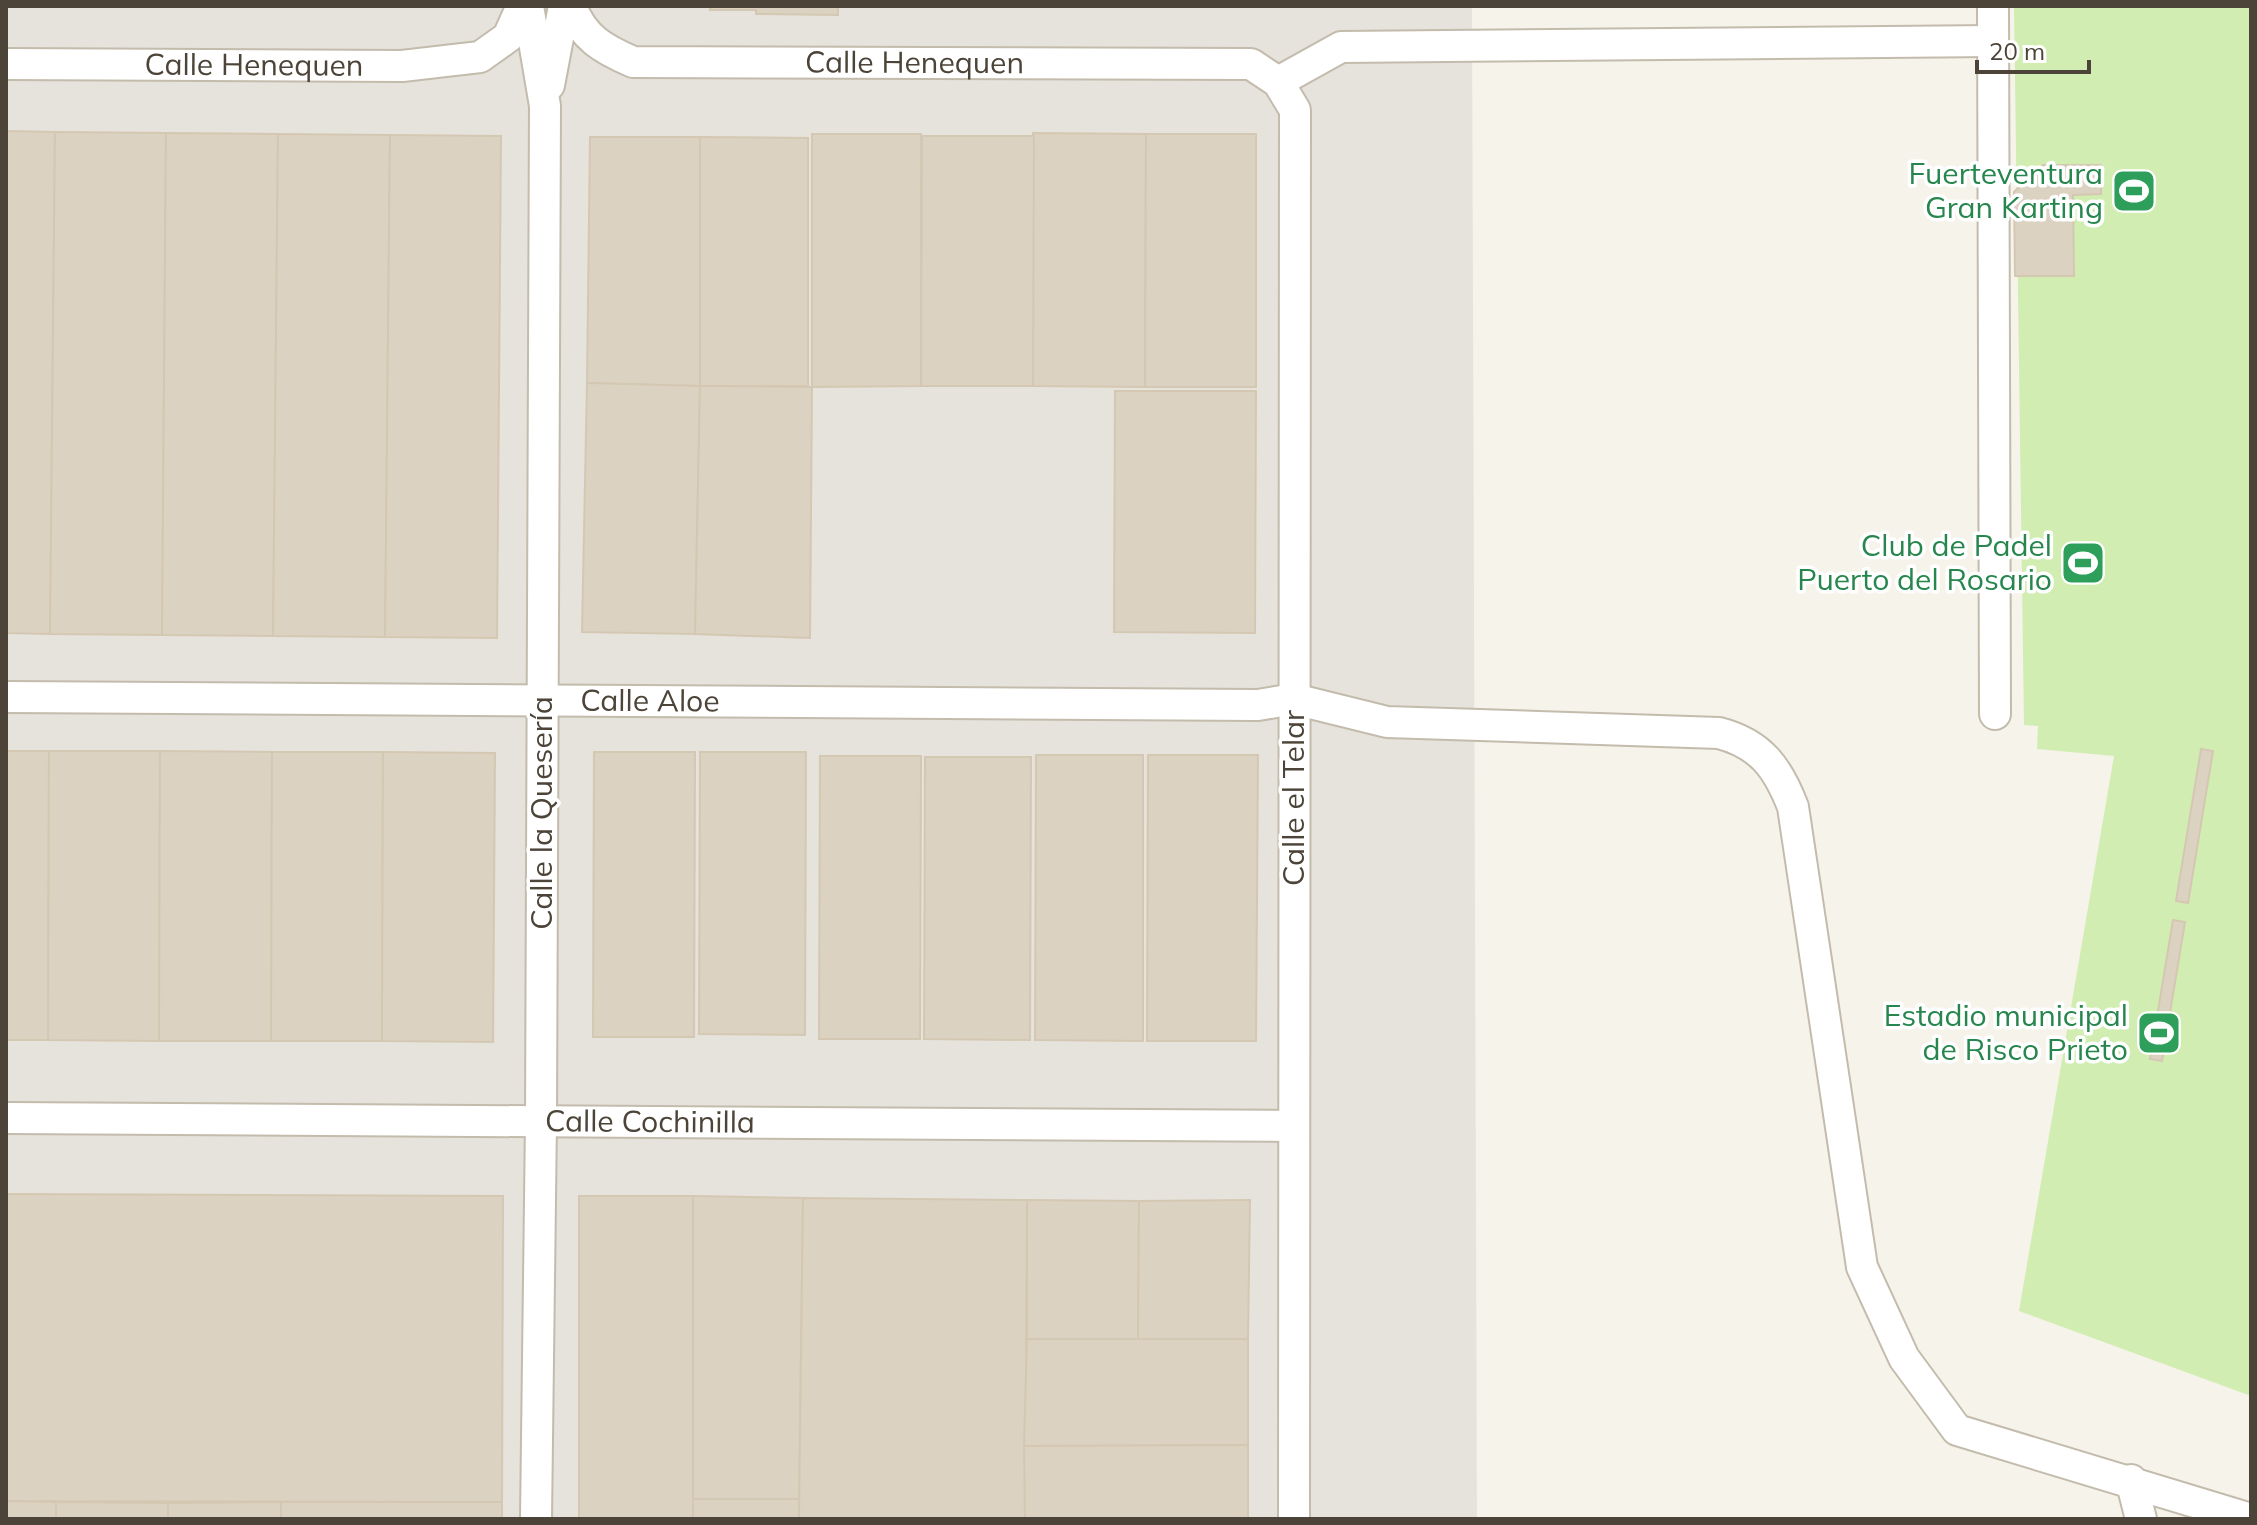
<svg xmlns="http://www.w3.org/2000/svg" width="2257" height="1525" viewBox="0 0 2257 1525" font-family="Mulish,sans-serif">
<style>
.industrial{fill:#e6e2dc}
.green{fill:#d1edb1}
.building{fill:#dcd2c2;stroke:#d5c8b2;stroke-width:2}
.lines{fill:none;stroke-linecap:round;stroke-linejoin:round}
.minor-casing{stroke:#c3bcac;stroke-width:34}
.minor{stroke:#fff;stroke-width:30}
.labels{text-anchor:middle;stroke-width:7;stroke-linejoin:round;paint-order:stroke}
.street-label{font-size:30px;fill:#4c4438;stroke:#fff}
.leisure-label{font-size:30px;fill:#27864d;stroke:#fff;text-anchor:end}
</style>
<rect width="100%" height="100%" fill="#f6f3eb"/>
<!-- industrial -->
<path class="industrial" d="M 6,6 L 1472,6 L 1477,1519 L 6,1519 Z"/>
<!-- green -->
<path class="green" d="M 2014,6 L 2251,6 L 2251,1396 L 2019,1311 L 2114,756 L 2037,749 L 2038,726 L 2024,725 Z"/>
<!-- building -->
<g class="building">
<path d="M 710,6 L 838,6 L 838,15 L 756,14 L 756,10 L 710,10 Z"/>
<path d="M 6,131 L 55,132 L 50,634 L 6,633 Z"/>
<path d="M 55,132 L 166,133 L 162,635 L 50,634 Z"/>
<path d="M 166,133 L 278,134 L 273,636 L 162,635 Z"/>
<path d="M 1033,133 L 1146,134 L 1145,387 L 1033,386 Z"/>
<path d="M 278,134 L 390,135 L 385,637 L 273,636 Z"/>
<path d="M 812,134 L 921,134 L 921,386 L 812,387 Z"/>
<path d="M 1146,134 L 1256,134 L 1256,387 L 1145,387 Z"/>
<path d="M 390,135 L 501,136 L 497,638 L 385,637 Z"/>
<path d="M 922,136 L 1034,136 L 1033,386 L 921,386 Z"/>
<path d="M 590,137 L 700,137 L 700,386 L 587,383 Z"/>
<path d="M 700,137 L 808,138 L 808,386 L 700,386 Z"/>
<path d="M 2043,165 L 2101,165 L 2101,194 L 2073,195 L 2074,276 L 2015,276 L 2014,192 Z"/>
<path d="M 587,383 L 700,386 L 695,634 L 582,632 Z"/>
<path d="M 700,386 L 812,387 L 810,638 L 695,634 Z"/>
<path d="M 1115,391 L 1256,391 L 1255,633 L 1114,632 Z"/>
<path d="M 2201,749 L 2213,751 L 2188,903 L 2176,901 Z"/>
<path d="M 6,751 L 49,751 L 48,1040 L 6,1040 Z"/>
<path d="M 49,751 L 160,751 L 159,1041 L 48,1040 Z"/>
<path d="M 160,751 L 272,752 L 271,1041 L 159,1041 Z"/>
<path d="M 272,752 L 383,752 L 382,1041 L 271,1041 Z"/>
<path d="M 383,752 L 495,753 L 493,1042 L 382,1041 Z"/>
<path d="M 594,752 L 695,752 L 694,1037 L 593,1037 Z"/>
<path d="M 700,752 L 806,752 L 805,1035 L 699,1034 Z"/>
<path d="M 1036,755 L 1143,755 L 1143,1041 L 1035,1040 Z"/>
<path d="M 1148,755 L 1258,755 L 1256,1041 L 1147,1041 Z"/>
<path d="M 820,756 L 921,756 L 920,1039 L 819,1039 Z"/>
<path d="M 925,757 L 1031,757 L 1030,1040 L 924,1039 Z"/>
<path d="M 2173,920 L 2185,922 L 2162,1061 L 2150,1059 Z"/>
<path d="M 6,1194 L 503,1196 L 502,1502 L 6,1501 Z"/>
<rect x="579" y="1196" width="114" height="323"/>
<path d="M 693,1196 L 803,1198 L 799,1499 L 693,1499 Z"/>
<path d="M 803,1198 L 1027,1200 L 1025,1519 L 799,1519 Z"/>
<path d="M 1027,1200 L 1139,1201 L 1138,1339 L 1027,1339 Z"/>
<path d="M 1250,1200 L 1248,1339 L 1138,1339 L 1139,1201 Z"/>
<path d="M 1027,1339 L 1248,1339 L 1248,1445 L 1024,1446 Z"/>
<path d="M 1248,1445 L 1248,1519 L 1025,1519 L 1024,1446 Z"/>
<rect x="693" y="1499" width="106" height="20"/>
<path d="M 6,1501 L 56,1502 L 56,1519 L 6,1519 Z"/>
<path d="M 56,1502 L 168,1503 L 168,1519 L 56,1519 Z"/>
<path d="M 281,1502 L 281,1519 L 168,1519 L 168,1503 Z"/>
<rect x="281" y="1502" width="221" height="17"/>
</g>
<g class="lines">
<!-- minor casing -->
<g class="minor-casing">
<g id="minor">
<path d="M 528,6 L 545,106 L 541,1120 L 536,1519"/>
<path id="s1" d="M 571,6 C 583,38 603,49 633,62 L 1251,64 L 1278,82 L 1295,110 L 1294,1519"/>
<path d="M 1993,6 L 1995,714"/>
<path id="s2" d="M 6,64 L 402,66 L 480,57 L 508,37 L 522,6"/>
<path d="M 1278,82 L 1341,47 L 1993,41"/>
<path d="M 549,85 L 564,6"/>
<path id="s3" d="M 6,697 L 1258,705 L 1294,699 L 1387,722 L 1719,733 C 1761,744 1778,768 1793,807 L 1862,1267 L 1904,1358 L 1957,1430 L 2251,1519"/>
<path id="s4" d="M 6,1118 L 1293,1126"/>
<path d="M 2131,1480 L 2141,1519"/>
</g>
</g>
<!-- minor -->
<use href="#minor" class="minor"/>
</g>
<!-- icons -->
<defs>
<g id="stadium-square" transform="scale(2.3)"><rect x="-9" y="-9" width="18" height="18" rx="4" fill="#2e9e5b" stroke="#fff"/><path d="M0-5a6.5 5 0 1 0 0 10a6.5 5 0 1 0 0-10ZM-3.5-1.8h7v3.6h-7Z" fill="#fff"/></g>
</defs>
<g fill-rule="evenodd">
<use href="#stadium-square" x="2134" y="191"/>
<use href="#stadium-square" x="2083" y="563"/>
<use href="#stadium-square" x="2159" y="1033"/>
</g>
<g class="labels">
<!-- street labels -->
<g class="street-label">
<text dy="10" stroke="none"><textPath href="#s1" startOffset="368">Calle Henequen</textPath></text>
<text dy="10" stroke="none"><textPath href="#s2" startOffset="248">Calle Henequen</textPath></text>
<text dy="10" stroke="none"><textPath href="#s3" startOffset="644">Calle Aloe</textPath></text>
<text transform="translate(1294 798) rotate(-90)" y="10">Calle el Telar</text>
<text transform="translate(542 813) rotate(-90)" y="10">Calle la Quesería</text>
<text dy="10" stroke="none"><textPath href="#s4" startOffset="644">Calle Cochinilla</textPath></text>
</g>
<!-- leisure labels -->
<g class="leisure-label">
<text x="2103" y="184">Fuerteventura<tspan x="2103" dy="34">Gran Karting</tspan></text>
<text x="2052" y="556">Club de Padel<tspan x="2052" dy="34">Puerto del Rosario</tspan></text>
<text x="2128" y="1026">Estadio municipal<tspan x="2128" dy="34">de Risco Prieto</tspan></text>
</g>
</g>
<!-- border -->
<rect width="2257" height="1525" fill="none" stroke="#4c4438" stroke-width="16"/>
<!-- scale -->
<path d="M1977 60v12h112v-12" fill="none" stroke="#4c4438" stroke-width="4"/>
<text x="1989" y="60" font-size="24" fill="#4c4438" stroke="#ffffff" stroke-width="6" paint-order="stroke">20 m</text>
</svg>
